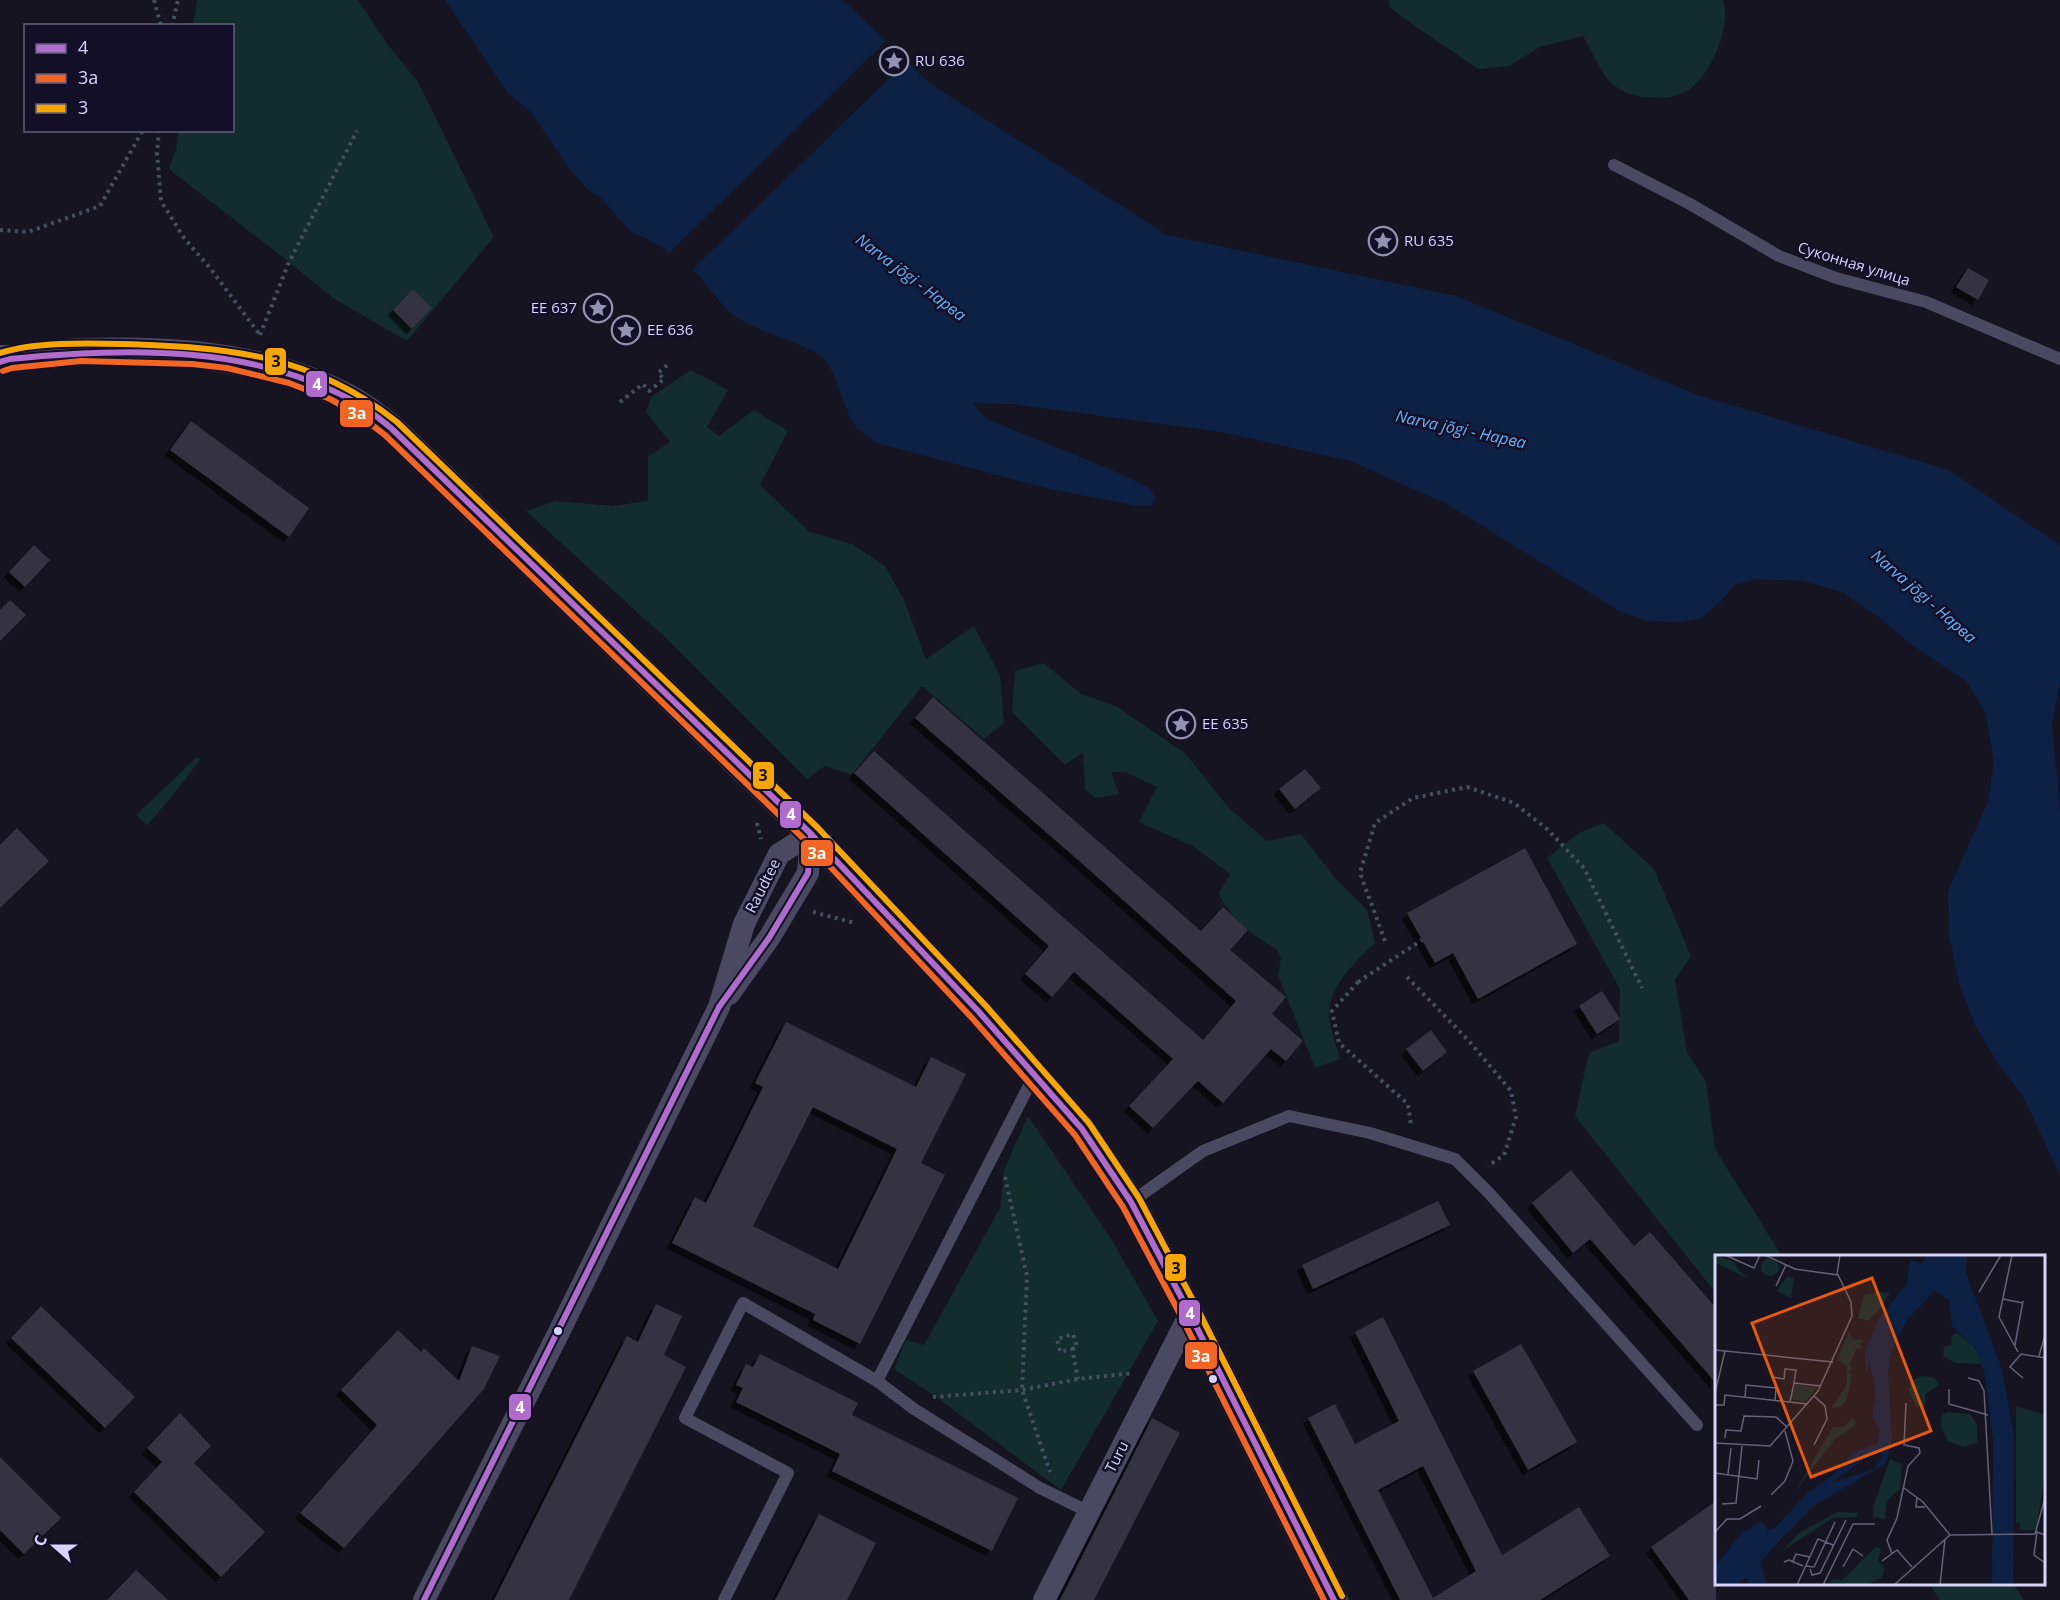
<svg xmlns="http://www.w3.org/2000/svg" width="2060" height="1600" viewBox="0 0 2060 1600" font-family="'Open Sans',sans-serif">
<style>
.green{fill:#132c2d}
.water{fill:#0d2144}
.pier{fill:#161421}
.building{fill:#343243;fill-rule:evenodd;filter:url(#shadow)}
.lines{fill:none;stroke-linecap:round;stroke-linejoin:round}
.path{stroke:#44505f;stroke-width:4;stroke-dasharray:3 4.5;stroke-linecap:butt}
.service{stroke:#4a4962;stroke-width:12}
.minor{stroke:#4a4962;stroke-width:22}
.tertiary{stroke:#4a4962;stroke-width:28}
.path-bridge{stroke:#44505f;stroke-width:4;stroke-dasharray:3 4.5;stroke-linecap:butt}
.bus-1-casing{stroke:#130f26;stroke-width:10}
.bus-2-casing{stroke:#130f26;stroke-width:10}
.bus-3-casing{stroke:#130f26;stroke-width:10}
.bus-1{stroke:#b06ccc;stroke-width:6}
.bus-2{stroke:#f26522;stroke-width:6}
.bus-3{stroke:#f7a600;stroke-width:6}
.bus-dot{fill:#d9d4ff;stroke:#130f26;stroke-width:2}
.labels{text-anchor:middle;stroke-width:5;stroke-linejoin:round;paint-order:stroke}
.poi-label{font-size:15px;fill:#d9d4ff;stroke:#130f26;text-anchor:start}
.street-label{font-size:15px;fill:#d9d4ff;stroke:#130f26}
.water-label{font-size:16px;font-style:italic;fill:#62b6ff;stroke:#130f26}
.inset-road{fill:none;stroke:#64617a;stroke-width:1.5}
.view{fill:#e8590c;fill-opacity:0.15;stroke:#e8590c;stroke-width:3}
.inset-edge{fill:none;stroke:#d9d4ff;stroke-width:3}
.line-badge{stroke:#130f26;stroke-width:2}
.badge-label{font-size:16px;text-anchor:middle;font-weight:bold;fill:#fff}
.pale-badge-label{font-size:16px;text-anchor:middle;font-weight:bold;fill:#111}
</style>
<defs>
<filter id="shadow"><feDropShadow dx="-5.5" dy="5.5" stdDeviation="0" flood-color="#0009"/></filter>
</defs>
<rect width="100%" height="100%" fill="#161421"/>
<!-- green -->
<g class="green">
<path d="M 197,0 L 358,0 L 388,45 L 418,82 L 494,237 L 407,341 L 333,298 L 289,262 L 169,169 L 176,150 L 178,131 L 232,130 L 232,26 L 193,25 Z"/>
<path d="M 1389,0 L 1723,0 C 1732,27 1710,79 1685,92 C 1671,99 1659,98 1645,97 C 1634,96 1619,91 1611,83 C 1602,74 1590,48 1583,36 L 1540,47 L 1509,66 L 1478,69 C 1449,48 1418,30 1390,7 Z"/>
<path d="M 691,370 L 728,390 L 707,427 L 719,436 L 754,410 L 788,431 L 760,485 L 810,532 L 852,544 L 885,566 L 904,600 L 926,659 L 974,626 L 1000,676 L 1004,723 L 984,739 L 922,686 L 852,775 L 825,766 L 807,779 L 670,642 L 526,511 L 556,501 L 612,506 L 648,501 L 648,457 L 670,442 L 646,412 L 651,397 Z"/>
<path d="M 1044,663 L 1081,694 L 1116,706 L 1186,754 L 1228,807 L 1267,841 L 1301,834 L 1336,879 L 1367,910 L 1375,943 C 1354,963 1324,990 1330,1022 C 1332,1034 1337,1047 1340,1059 L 1315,1068 L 1278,975 L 1281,959 L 1277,949 C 1255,938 1228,917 1219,893 L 1230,874 L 1193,846 L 1139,822 L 1157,787 L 1125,772 L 1111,772 L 1119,794 L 1095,798 L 1085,789 L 1083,752 L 1065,765 L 1012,712 L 1015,671 Z"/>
<path d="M 197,757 L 200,759 C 184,782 166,804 147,825 L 136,815 Z"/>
<path d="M 1604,823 L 1654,869 L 1691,956 L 1675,980 L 1687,1052 L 1706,1082 L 1715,1149 L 1782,1256 L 1716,1256 L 1716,1293 L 1575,1116 L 1589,1053 L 1619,1041 L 1620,989 L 1547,858 L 1579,833 Z"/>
<path d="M 1028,1116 L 1113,1242 L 1158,1321 L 1061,1490 L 935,1396 L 894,1369 L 906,1340 L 924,1345 L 1000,1208 L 1004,1170 Z"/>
<path d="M 1929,1584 L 2013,1584 L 2024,1600 L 1940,1600 Z"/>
</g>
<!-- water -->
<path class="water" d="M 445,0 L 843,0 L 932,85 L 1167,235 L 1456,296 L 1698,395 L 1949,470 L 2060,545 L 2060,682 L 2052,724 L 2060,812 L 2060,1175 L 2024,1098 L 1999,1065 L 1976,1027 L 1959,983 L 1949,935 L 1948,891 L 1988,801 L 1994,763 L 1986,714 L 1967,682 L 1912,645 L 1880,618 L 1842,592 L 1803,581 L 1755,579 L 1735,585 L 1721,601 L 1700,619 L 1679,622 L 1648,621 L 1619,611 L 1447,504 L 1350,461 L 1222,432 L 1013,404 L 973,403 L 987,419 L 1114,471 L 1148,487 L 1156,498 L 1151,506 L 1139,506 L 1054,490 L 877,443 L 857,429 L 849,415 L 833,373 L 821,355 L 787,339 L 768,333 L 741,320 L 728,311 L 700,277 L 687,265 L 648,239 L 632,233 L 601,198 L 587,189 L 569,168 L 530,111 L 507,92 Z"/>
<!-- pier -->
<path class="pier" d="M 888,39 L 909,59 L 690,272 L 668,254 Z"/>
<!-- building -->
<g class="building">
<path d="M 1968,268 L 1989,280 L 1978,300 L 1956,287 Z"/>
<path d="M 413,289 L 432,308 L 412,329 L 393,310 Z"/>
<path d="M 191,421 L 309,508 L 289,537 L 170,450 Z"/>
<path d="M 34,545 L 50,560 L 25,587 L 9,572 Z"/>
<path d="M 10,600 L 26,615 L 0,641 L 0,610 Z"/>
<path d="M 933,697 L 1201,931 L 1223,907 L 1248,930 L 1230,950 L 1286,997 L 1272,1014 L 1303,1041 L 1286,1061 L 1271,1049 L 1223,1103 L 1198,1081 L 1153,1128 L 1129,1106 L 1173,1059 L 1074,972 L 1052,997 L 1025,974 L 1049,946 L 854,773 L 874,751 L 1203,1040 L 1236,1001 L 1085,866 L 915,718 Z"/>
<path d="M 1305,769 L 1321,788 L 1295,809 L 1279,789 Z"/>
<path d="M 17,828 L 49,861 L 0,908 L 0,845 Z"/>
<path d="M 1525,848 L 1577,944 L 1478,999 L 1453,953 L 1435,963 L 1407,913 Z"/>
<path d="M 1602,991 L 1620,1019 L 1597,1034 L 1579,1006 Z"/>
<path d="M 786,1022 L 916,1087 L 931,1057 L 966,1074 L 921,1163 L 945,1175 L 860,1344 L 813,1320 L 815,1314 L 672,1243 L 695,1197 L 706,1203 L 763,1087 L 755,1083 ZM 813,1107 L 897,1149 L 838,1269 L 753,1226 Z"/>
<path d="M 1431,1030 L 1447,1052 L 1423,1071 L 1406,1049 Z"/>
<path d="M 1571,1170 L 1634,1246 L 1650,1232 L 1716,1308 L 1716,1383 L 1590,1239 L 1573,1253 L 1532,1203 Z"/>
<path d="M 1438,1201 L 1450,1225 L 1313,1289 L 1302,1265 Z"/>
<path d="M 656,1304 L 682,1316 L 664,1355 L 686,1367 L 569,1600 L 494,1600 L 627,1336 L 638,1342 Z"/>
<path d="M 41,1306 L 135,1397 L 105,1428 L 11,1338 Z"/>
<path d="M 1383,1317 L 1502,1555 L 1579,1507 L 1610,1556 L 1540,1600 L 1400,1600 L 1308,1418 L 1335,1404 L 1355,1444 L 1399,1421 L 1355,1332 ZM 1423,1466 L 1476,1571 L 1433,1598 L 1378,1490 Z"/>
<path d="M 398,1330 L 421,1352 L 424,1348 L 459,1381 L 472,1346 L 500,1356 L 484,1389 L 344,1548 L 300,1513 L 377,1425 L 341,1390 Z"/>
<path d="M 1521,1344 L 1577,1442 L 1528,1470 L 1473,1371 Z"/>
<path d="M 760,1354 L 858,1403 L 852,1415 L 1018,1498 L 992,1551 L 832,1471 L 840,1454 L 736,1402 L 743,1388 L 736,1385 L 746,1364 L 753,1367 Z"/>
<path d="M 180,1413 L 211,1446 L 194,1463 L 265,1532 L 221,1577 L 134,1492 L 162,1462 L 147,1448 Z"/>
<path d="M 1152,1418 L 1180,1433 L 1094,1600 L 1060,1600 Z"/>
<path d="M 0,1457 L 61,1518 L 24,1554 L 0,1530 Z"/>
<path d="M 1716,1501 L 1716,1600 L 1689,1600 L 1651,1547 Z"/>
<path d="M 819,1514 L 876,1543 L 847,1600 L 775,1600 Z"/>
<path d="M 136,1570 L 168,1600 L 107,1600 Z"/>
</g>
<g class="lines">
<!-- path -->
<g class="path">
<path d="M 154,0 L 161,26"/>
<path d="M 172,26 L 178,0"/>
<path d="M 159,130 L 157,153 L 161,201 L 184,238 L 210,268 L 260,335"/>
<path d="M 0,230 L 28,232 L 100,206 L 143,130"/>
<path d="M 260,335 L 289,262 L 357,131"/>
<path d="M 620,402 L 643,384 L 649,391 L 664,379 L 658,373 L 670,363"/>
<path d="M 757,823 L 761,839"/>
<path d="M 813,912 L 855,923"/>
<path d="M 1385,941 L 1360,873 L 1375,823 L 1413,798 L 1467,787 L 1514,803 L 1547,829 L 1584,868 L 1642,988"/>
<path d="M 1407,977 L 1469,1041 L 1511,1091 L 1516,1117 L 1504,1155 L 1488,1166"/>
<path d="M 1358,982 L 1332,1011 L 1339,1043 L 1408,1104 L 1411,1125"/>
<path d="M 1005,1177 L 1027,1276 L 1022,1390 L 1050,1472"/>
<path d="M 1072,1349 L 1077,1347 L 1073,1334 L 1057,1339 L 1060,1352 L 1072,1349 L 1078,1379"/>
<path d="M 933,1397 L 1022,1390 L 1078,1379 L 1133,1373"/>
</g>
<!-- service -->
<g class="service">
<path d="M 1614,165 L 1690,204 L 1779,256 L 1836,278 L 1926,302 L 2060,359"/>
<path d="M 1034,1076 L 877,1381 L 914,1409 L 1040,1488 L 1089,1512"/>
<path d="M 1131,1202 L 1203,1151 L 1289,1116 L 1370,1133 L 1455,1159 L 1489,1193 L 1697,1425"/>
<path d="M 724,1600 L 788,1473 L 685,1418 L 743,1303 L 877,1381"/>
</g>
<!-- minor -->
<g class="minor">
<path d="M 729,994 L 769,938 L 808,873 L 811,834"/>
<path d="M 424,1600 L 557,1336 L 719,1007 L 744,924 L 779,854 L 811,834"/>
<path d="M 1044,1600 L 1190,1314"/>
</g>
<!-- tertiary -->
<path class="tertiary" d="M 0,359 C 28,360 55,352 82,352 C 166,350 256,354 334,391 C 355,400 373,414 391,428 L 811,834 L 979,1012 L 1082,1129 L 1131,1202 L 1190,1314 L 1334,1600"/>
<!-- path-bridge -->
<path class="path-bridge" d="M 1358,982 L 1422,940"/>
<!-- bus-1 casing -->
<g class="bus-1-casing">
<g id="bus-1">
<path d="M 0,362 L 10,359 C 127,347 257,344 362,406 C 372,412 382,421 391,428 L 811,834 L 979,1012 L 1082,1129 L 1131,1202 L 1190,1314 L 1334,1600"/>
<path d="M 424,1600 L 719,1007 L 769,938 L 808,873 L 811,834"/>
</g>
</g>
<!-- bus-2 casing -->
<g class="bus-2-casing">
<path id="bus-2" d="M 3,371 L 12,368 L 81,361 L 192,364 L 227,368 L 289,383 L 330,399 L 359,415 L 385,435 L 805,840 L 972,1018 L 1075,1135 L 1123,1207 L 1182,1318 L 1324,1600"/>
</g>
<!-- bus-3 casing -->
<g class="bus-3-casing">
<path id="bus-3" d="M 0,353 C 34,342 87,343 122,344 C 227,347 312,354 397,422 L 818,828 L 986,1006 L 1089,1123 L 1139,1198 L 1198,1310 L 1342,1596"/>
</g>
<!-- bus-1 -->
<use href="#bus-1" class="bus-1"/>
<!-- bus-2 -->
<use href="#bus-2" class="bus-2"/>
<!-- bus-3 -->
<use href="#bus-3" class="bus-3"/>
</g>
<!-- icons -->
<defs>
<g id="sight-ring" transform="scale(1.5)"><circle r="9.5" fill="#130f26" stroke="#9591b1" stroke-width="1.5"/><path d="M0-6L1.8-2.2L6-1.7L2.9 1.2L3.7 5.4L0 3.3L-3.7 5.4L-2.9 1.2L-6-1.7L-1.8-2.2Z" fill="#9591b1"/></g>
</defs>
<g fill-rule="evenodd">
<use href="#sight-ring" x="894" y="61"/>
<use href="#sight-ring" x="1383" y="241"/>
<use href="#sight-ring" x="598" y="308"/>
<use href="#sight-ring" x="626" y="330"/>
<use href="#sight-ring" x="1181" y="724"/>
</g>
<!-- markers -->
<g class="bus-dot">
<circle cx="558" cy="1331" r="5"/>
<circle cx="1213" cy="1379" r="5"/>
</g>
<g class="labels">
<!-- poi labels -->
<g class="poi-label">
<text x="915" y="66">RU 636</text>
<text x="1404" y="246">RU 635</text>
<text x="577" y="313" text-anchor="end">EE 637</text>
<text x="647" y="335">EE 636</text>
<text x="1202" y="729">EE 635</text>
</g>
<!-- street labels -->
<g class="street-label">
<text transform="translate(1854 264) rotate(17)" y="5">Суконная улица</text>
<text transform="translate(763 886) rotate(-63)" y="5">Raudtee</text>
<text transform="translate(1117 1457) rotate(-63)" y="5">Turu</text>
</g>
<!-- water labels -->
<g class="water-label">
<text transform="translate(911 277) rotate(37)" y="6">Narva jõgi - Нарва</text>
<text transform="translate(1461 429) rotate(12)" y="6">Narva jõgi - Нарва</text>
<text transform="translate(1924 596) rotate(41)" y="6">Narva jõgi - Нарва</text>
</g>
</g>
<!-- overview -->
<g transform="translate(1715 1255)">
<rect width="330" height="330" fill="#161421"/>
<path d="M 0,0 L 19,7 L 24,16 L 35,24 L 0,8 ZM46 12a9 9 0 1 1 18 0a9 9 0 1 1-18 0ZM 72,21 L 79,24 L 76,43 L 62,36 ZM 165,37 L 175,38 L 163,56 L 153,66 L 143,63 L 149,40 ZM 134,76 L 138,85 L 149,85 L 145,88 L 147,94 L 142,93 L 134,110 L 138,113 L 133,118 L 137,119 L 132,144 L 126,152 L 116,153 L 131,131 L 132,111 L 122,105 ZM 242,78 L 260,93 L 267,109 L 240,108 L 228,101 L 229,92 L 236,90 L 237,80 ZM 205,121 L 218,122 L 224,130 L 210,139 L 210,150 L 201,152 L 194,135 L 196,127 ZM 80,129 L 95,132 L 103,131 L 91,147 L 76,144 ZM 301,151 L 330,160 L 330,219 L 321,275 L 305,275 L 305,268 L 301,268 ZM 233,157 L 255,159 L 262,170 L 262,188 L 248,192 L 233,186 L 226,171 L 227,160 ZM 137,163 L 141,166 L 139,171 L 120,184 L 79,238 L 118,172 L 129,172 ZM 175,204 L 187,209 L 185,234 L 172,246 L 170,264 L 158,262 L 158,252 ZM 122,257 L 143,258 L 142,262 L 118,263 L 67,296 L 84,278 ZM 161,292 L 166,294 L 163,305 L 170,315 L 166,323 L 151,330 L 115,328 L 116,324 L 127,325 Z" fill="#132c2d"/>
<path d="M 213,0 L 251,0 L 251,18 L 287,114 L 299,183 L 298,330 L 277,330 L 278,185 L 270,120 L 260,93 L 237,71 L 234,45 L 219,36 L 192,65 L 177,95 L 173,116 L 177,182 L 171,208 L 97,252 L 45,307 L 52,330 L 35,330 L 31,323 L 20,330 L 0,330 L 0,311 L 27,278 L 47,266 L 53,275 L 60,273 L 92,238 L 118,220 L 139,197 L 162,189 L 165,174 L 157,161 L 161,137 L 154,107 L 152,123 L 149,99 L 164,63 L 192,29 L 195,4 L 207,9 ZM 161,196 L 168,200 L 160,214 L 116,228 Z" fill="#0d2144" fill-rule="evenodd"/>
<path class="inset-road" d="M 10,0 L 39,13 L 45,0M 297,0 L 284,62 L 303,97M 122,19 L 125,0M 61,31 L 71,10M 264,37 L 286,0M 288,44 L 308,48M 300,90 L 308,46M 0,95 L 118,107M 324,101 L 330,80M 57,122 L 69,124 L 70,114 L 81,115 L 79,128M 253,123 L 264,126 L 269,136 L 277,279M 308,123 L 295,112 L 306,99 L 330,103M 234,134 L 234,149 L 273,160M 0,138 L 10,96M 30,142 L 31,130 L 61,133 L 60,146M 75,147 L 79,128 L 106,131M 0,150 L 9,150 L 10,140 L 93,149M 10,183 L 11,175 L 26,176 L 29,161 L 61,162 L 72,172M 0,188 L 55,191 L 103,136 L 137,61 L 136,47 L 123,20 L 80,14 L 50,0M 99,190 L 112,164 L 110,151 L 99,141M 0,218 L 42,224 L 44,205M 13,219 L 16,193M 189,233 L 208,247 L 235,280M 56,240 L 70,226 L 78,206 L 70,176M 202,242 L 201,252 L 210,252M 7,249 L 21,248 L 27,191M 0,277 L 12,264 L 25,264 L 46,251M 330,280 L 322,277 L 319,300 L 330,308M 177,299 L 172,285 L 182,263 L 193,211 L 205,198 L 204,193 L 189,190 L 191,148M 78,306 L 81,299 L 95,302M 167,306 L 182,295 L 197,312M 69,307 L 74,305 L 88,311M 90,311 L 99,312 L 120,267M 128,312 L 138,294 L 148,301M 95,314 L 97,320 L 105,318 L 131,265M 82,330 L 103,284 L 118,290M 108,330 L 138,269 L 160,269M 179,330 L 235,280 L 320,279 L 330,243M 225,330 L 230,284"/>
<path class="view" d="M 157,23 L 216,176 L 96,222 L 37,68 Z"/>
<rect width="330" height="330" class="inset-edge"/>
</g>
<g class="line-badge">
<rect x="264" y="347" width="23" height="29" rx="6" fill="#f7a600"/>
<rect x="305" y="370" width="23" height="28" rx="6" fill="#b06ccc"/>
<rect x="339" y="399" width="35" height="29" rx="6" fill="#f26522"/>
<rect x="752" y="761" width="23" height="29" rx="6" fill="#f7a600"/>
<rect x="779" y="800" width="23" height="29" rx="6" fill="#b06ccc"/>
<rect x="800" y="839" width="34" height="28" rx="6" fill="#f26522"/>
<rect x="1164" y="1253" width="23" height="29" rx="6" fill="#f7a600"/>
<rect x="1178" y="1299" width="23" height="28" rx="6" fill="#b06ccc"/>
<rect x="1184" y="1341" width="34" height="29" rx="6" fill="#f26522"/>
<rect x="508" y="1393" width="24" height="28" rx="6" fill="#b06ccc"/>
</g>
<g class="badge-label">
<text x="317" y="390">4</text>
<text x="357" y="419">3a</text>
<text x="791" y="820">4</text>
<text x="817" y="859">3a</text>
<text x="1190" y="1319">4</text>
<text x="1201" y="1362">3a</text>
<text x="520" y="1413">4</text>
</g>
<g class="pale-badge-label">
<text x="276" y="367">3</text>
<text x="763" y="781">3</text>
<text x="1176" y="1274">3</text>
</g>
<!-- legend -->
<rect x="24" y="24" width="210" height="108" fill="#130f26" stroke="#625e7d" stroke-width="1.5"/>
<rect x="36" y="44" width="30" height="9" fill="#b06ccc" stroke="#625e7d" stroke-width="1.5"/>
<text x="78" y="54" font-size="18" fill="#d9d4ff">4</text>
<rect x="36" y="74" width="30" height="9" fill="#f26522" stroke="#625e7d" stroke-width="1.5"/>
<text x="78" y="84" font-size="18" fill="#d9d4ff">3a</text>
<rect x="36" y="104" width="30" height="9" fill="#f7a600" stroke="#625e7d" stroke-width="1.5"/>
<text x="78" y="114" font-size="18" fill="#d9d4ff">3</text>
<!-- north arrow -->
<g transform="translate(54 1546) rotate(291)" stroke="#130f26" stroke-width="4.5" paint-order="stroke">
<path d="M0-4.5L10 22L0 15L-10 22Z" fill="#d9d4ff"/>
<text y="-9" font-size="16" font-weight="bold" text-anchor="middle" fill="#d9d4ff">С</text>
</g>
</svg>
